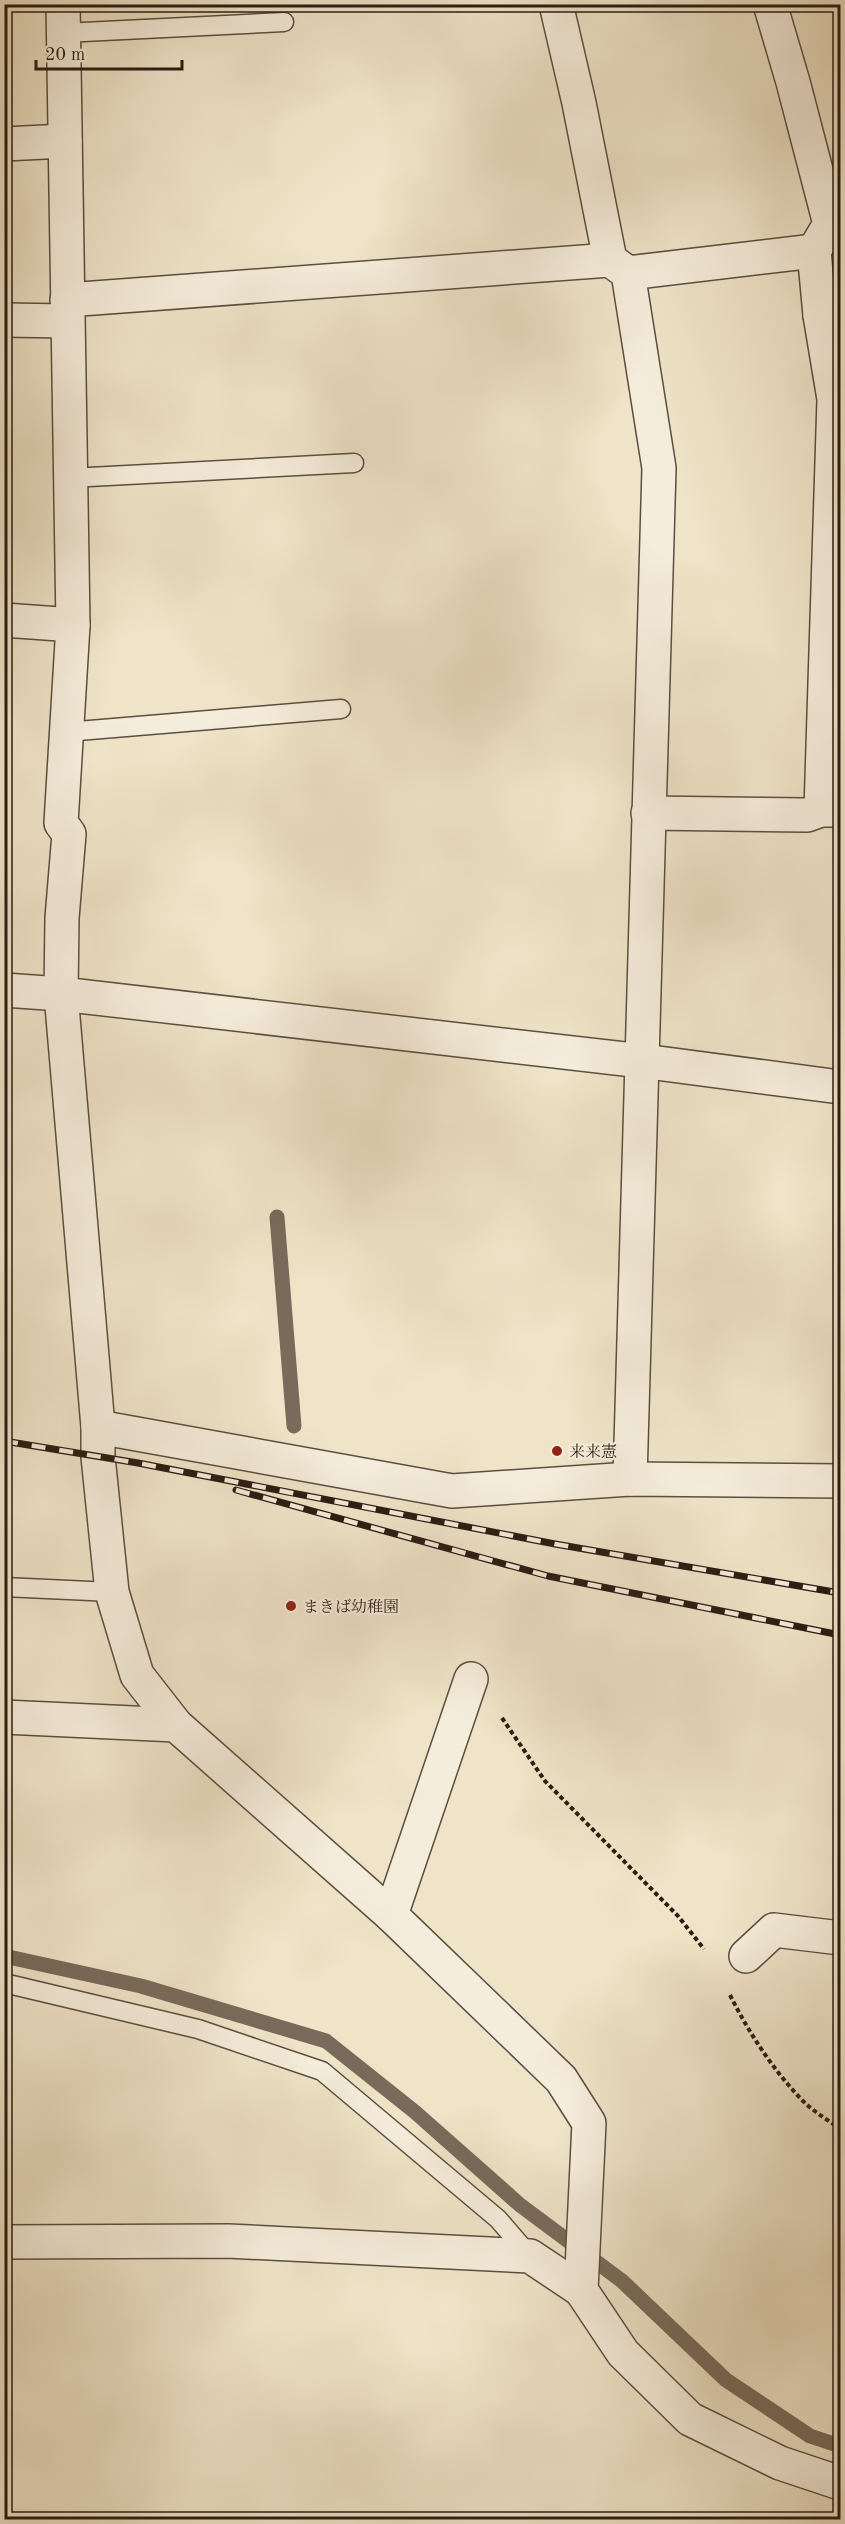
<svg xmlns="http://www.w3.org/2000/svg" width="845" height="2524" viewBox="0 0 845 2524" font-family="'Old Standard TT','Noto Serif JP',serif">
<style>
.lines{fill:none;stroke-linecap:round;stroke-linejoin:round}
.stream{stroke:#786b5b;stroke-width:15}
.service-casing{stroke:#5b4e41;stroke-width:21}
.minor-casing{stroke:#5b4e41;stroke-width:36}
.tertiary-casing{stroke:#5b4e41;stroke-width:36}
.path{stroke:#2a1c14;stroke-width:4;stroke-dasharray:4.5 3;stroke-linecap:butt}
.service{stroke:#f5eddb;stroke-width:18}
.minor{stroke:#f5eddb;stroke-width:33}
.tertiary{stroke:#f5eddb;stroke-width:33}
.rail-casing{stroke:#2a1c14;stroke-width:7}
.rail{stroke:#f5eddb;stroke-width:4.5;stroke-dasharray:14;stroke-linecap:butt}
.poi-dot{fill:#8f2418;stroke:#f5eddb;stroke-width:2}
.labels{text-anchor:middle;stroke-width:4.5;stroke-linejoin:round;paint-order:stroke}
.poi-label{font-size:16px;fill:#2a1c14;stroke:#f5eddb;text-anchor:start}
</style>
<rect width="100%" height="100%" fill="#efe4c8"/>
<filter id="stains"><feTurbulence type="fractalNoise" baseFrequency=".00333" numOctaves="4"/><feColorMatrix values="0 0 0 0 .2 0 0 0 0 .09 0 0 0 0 .02 0 0 0 .5 -.17"/></filter>
<radialGradient id="worn" r=".72"><stop offset=".6" stop-color="#630" stop-opacity="0"/><stop offset="1" stop-color="#630" stop-opacity=".3"/></radialGradient>
<g class="lines">
<!-- stream -->
<g class="stream">
<path d="M 277,1217 L 294,1426"/>
<path d="M 4,1956 L 141,1986 L 326,2041 L 415,2112 L 520,2205 L 622,2281 L 726,2380 L 810,2436 L 840,2446"/>
</g>
<!-- service casing -->
<g class="service-casing">
<g id="service">
<path d="M 63,33 L 284,22"/>
<path d="M 70,478 L 354,463"/>
<path d="M 66,732 L 341,709"/>
<path d="M 4,1587 L 112,1592"/>
<path d="M 4,1983 L 198,2029 L 322,2071 L 498,2219 L 530,2256"/>
</g>
</g>
<!-- minor casing -->
<g class="minor-casing">
<g id="minor">
<path d="M 556,4 L 579,103 L 610,260"/>
<path d="M 770,4 L 793,82 L 830,224 L 814,251"/>
<path d="M 4,144 L 65,141"/>
<path d="M 628,273 L 814,251 L 820,315 L 840,312"/>
<path d="M 67,300 L 610,260 L 628,273 L 659,468 L 630,1479"/>
<path d="M 820,315 L 834,399 L 821,810"/>
<path d="M 4,320 L 67,321"/>
<path d="M 4,620 L 73,625"/>
<path d="M 648,813 L 807,815 L 821,810 L 840,810"/>
<path d="M 61,994 L 62,918 L 69,834 L 61,823 L 73,625 L 63,4"/>
<path d="M 98,1427 L 452,1491 L 630,1479 L 840,1481"/>
<path d="M 4,1717 L 176,1725"/>
<path d="M 391,1915 L 471,1679"/>
<path d="M 746,1956 L 774,1930 L 840,1938"/>
<path d="M 4,2242 L 228,2241 L 530,2256 L 581,2290"/>
</g>
</g>
<!-- tertiary casing -->
<g class="tertiary-casing">
<g id="tertiary">
<path d="M 4,990 L 61,994 L 642,1061 L 840,1087"/>
<path d="M 61,994 L 98,1427 L 98,1457 L 112,1592 L 137,1675 L 176,1725 L 391,1915 L 561,2079 L 589,2123 L 581,2290 L 623,2353 L 690,2419 L 780,2463 L 840,2483"/>
</g>
</g>
<!-- path -->
<g class="path">
<path d="M 502,1718 L 545,1781 L 678,1916 L 704,1949"/>
<path d="M 730,1995 C 749,2033 773,2070 803,2101 C 814,2112 828,2120 840,2129"/>
</g>
<!-- service -->
<use href="#service" class="service"/>
<!-- minor -->
<use href="#minor" class="minor"/>
<!-- tertiary -->
<use href="#tertiary" class="tertiary"/>
<!-- rail casing -->
<g class="rail-casing">
<g id="rail">
<path d="M 4,1441 L 138,1463 L 555,1544 L 840,1593"/>
<path d="M 236,1490 L 548,1576 L 840,1635"/>
</g>
</g>
<!-- rail -->
<use href="#rail" class="rail"/>
</g>
<!-- markers -->
<g class="poi-dot">
<circle cx="557" cy="1451" r="6"/>
<circle cx="291" cy="1606" r="6"/>
</g>
<g class="labels">
<!-- poi labels -->
<g class="poi-label">
<text x="569" y="1457">来来憲</text>
<text x="303" y="1612">まきば幼稚園</text>
</g>
</g>
<!-- margin -->
<rect width="845" height="2524" fill="none" stroke="#efe4c8" stroke-width="24"/>
<rect x="6" y="6" width="833" height="2512" fill="none" stroke="#2a1c14" stroke-width="3"/>
<rect x="12" y="12" width="821" height="2500" fill="none" stroke="#2a1c14" stroke-width="1.5"/>
<!-- scale -->
<path d="M36 60v9h146v-9" fill="none" stroke="#2a1c14" stroke-width="3"/>
<text x="45" y="60" font-size="18" fill="#2a1c14" stroke="#f5eddb" stroke-width="4.5" paint-order="stroke">20 m</text>
<rect width="100%" height="100%" filter="url(#stains)"/>
<rect width="100%" height="100%" fill="url(#worn)"/>
</svg>
